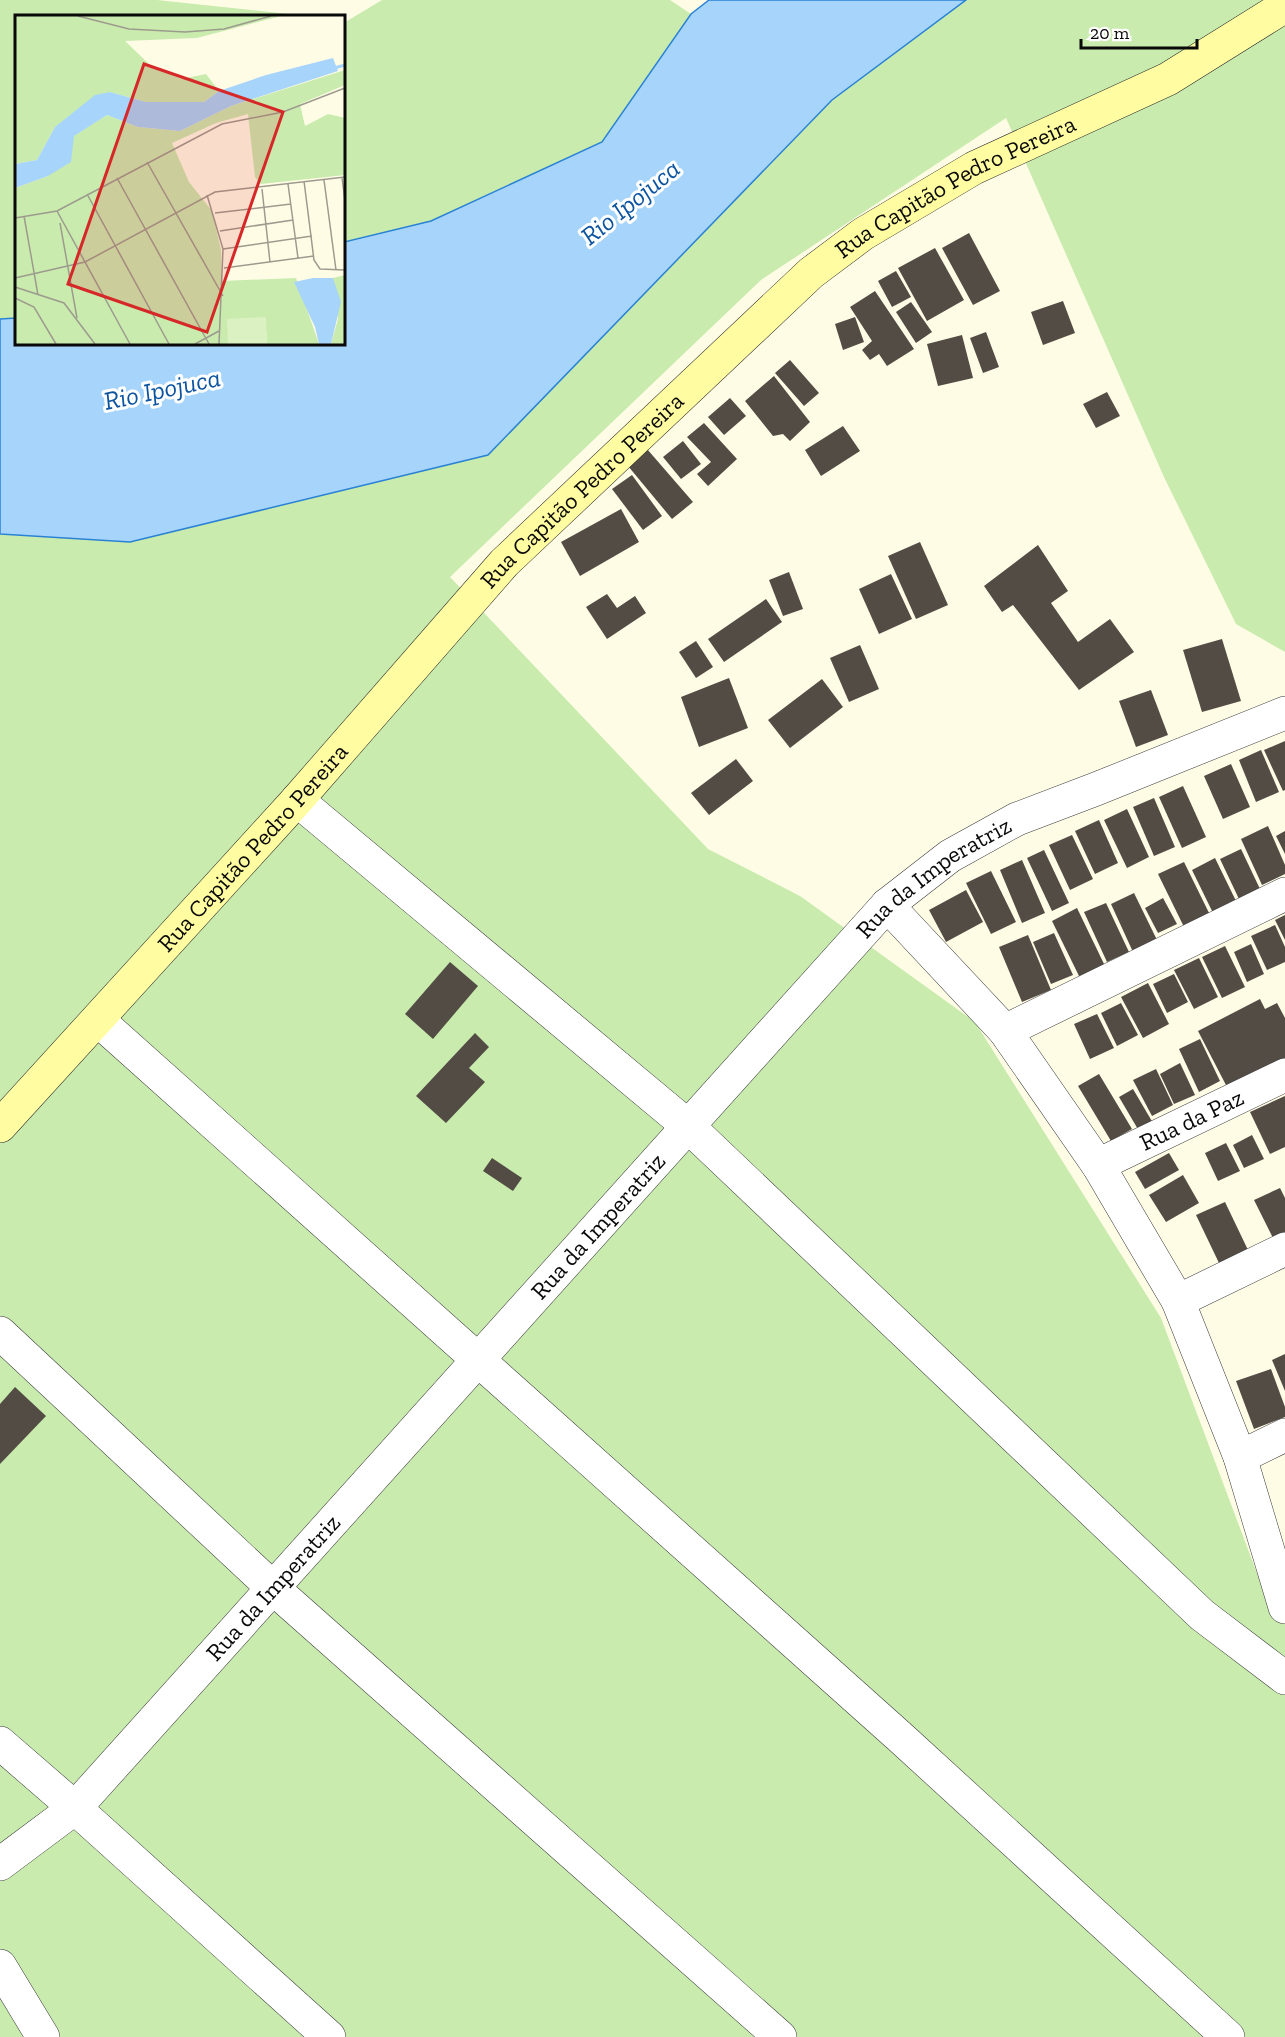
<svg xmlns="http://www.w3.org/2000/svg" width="1285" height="2037" viewBox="0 0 1285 2037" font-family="'Zilla Slab',serif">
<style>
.green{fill:#c9ebae}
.water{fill:#a7d4fa;stroke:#2a82d5;stroke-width:1.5}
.building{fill:#534c45}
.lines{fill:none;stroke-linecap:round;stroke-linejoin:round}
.street-casing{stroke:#3c3c3c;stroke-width:34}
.secondary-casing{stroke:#2b2b2b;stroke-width:34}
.street{stroke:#fff;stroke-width:33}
.secondary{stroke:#fffca1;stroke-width:33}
.labels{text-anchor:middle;stroke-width:6;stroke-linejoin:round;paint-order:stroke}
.street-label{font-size:24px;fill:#090909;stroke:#fff}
.water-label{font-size:26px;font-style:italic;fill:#0d54a0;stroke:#fff}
.inset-river{fill:none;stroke:#a7d4fa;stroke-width:3}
.inset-road{fill:none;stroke:#9d9b8e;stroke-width:1.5}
.view{fill:#d62828;fill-opacity:0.15;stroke:#d62828;stroke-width:3}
.inset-edge{fill:none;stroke:#090909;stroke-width:3}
</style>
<rect width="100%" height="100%" fill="#fffce6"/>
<!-- green -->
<g class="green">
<path d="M 0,0 L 157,0 L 307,16 L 16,16 L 16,318 L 0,319 Z"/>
<path d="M 382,0 L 670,0 L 691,14 L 602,142 L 431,221 L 344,242 L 344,21 L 347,21 Z"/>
<path d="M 953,0 L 1285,0 L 1285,652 L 1236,624 L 1164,477 L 1006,118 L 761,280 L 450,577 L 708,849 L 800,896 L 975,1022 L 1161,1318 L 1258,1576 L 1285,1565 L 1285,2037 L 0,2037 L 0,534 L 130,542 L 832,100 Z"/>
</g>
<!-- water -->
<path class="water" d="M 709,0 L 966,0 L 832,100 L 488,455 L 130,542 L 0,534 L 0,319 L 16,318 L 16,344 L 344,344 L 344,242 L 431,221 L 602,142 L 691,14 Z"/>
<!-- building -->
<g class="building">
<path d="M 969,233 L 1000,291 L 973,305 L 942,248 Z"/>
<path d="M 935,248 L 964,300 L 927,321 L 898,268 Z"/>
<path d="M 896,271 L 911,297 L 892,307 L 878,281 Z"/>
<path d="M 875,291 L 914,349 L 887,366 L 879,354 L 870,360 L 862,350 L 872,341 L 850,307 Z"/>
<path d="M 1063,301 L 1075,333 L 1043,345 L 1031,312 Z"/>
<path d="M 911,302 L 932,332 L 916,343 L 896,312 Z"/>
<path d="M 855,317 L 864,342 L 843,350 L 835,324 Z"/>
<path d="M 986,332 L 999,367 L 983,373 L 970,338 Z"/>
<path d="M 962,335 L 973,378 L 938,386 L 927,344 Z"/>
<path d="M 790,360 L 819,393 L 804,406 L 775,373 Z"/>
<path d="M 774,376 L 810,422 L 790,441 L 783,434 L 773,436 L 745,401 Z"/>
<path d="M 1107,392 L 1120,416 L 1096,428 L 1083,404 Z"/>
<path d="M 730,398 L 746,416 L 724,435 L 708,417 Z"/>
<path d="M 704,423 L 737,459 L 708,486 L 697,474 L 711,462 L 687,437 Z"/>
<path d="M 843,426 L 860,451 L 821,476 L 805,450 Z"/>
<path d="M 683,441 L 701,464 L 681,479 L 663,457 Z"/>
<path d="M 647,449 L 693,502 L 672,519 L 628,466 Z"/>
<path d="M 632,475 L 662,516 L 643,530 L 612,489 Z"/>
<path d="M 621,509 L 639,542 L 580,576 L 561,542 Z"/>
<path d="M 920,542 L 948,605 L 916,619 L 888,556 Z"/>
<path d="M 1038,545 L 1068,591 L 1051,603 L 1078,642 L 1110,619 L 1134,652 L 1079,690 L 1013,605 L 1002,612 L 984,586 Z"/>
<path d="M 789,572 L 803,609 L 783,616 L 769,580 Z"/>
<path d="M 891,574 L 912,619 L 879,634 L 859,589 Z"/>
<path d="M 607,594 L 617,608 L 635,596 L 646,613 L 607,639 L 586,607 Z"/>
<path d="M 766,599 L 782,622 L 724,662 L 708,639 Z"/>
<path d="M 1222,639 L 1241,701 L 1202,712 L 1183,650 Z"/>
<path d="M 696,641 L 713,667 L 696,678 L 679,652 Z"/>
<path d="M 860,645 L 879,689 L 849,702 L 830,658 Z"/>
<path d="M 729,678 L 748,728 L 699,747 L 681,697 Z"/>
<path d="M 822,679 L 843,707 L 790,748 L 768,720 Z"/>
<path d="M 1151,690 L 1168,735 L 1136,747 L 1119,701 Z"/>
<path d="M 1285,741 L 1285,790 L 1283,791 L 1264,750 Z"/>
<path d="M 1261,750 L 1279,792 L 1256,802 L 1239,760 Z"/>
<path d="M 736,759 L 753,781 L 709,815 L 691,793 Z"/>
<path d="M 1231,764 L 1250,807 L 1223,819 L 1204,776 Z"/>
<path d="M 1183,786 L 1206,837 L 1182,848 L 1159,797 Z"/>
<path d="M 1154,798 L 1175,847 L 1154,856 L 1133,807 Z"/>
<path d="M 1127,809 L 1149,857 L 1127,868 L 1104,820 Z"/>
<path d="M 1099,820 L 1118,863 L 1095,874 L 1075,831 Z"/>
<path d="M 1268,826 L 1285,865 L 1285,874 L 1262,885 L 1241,839 Z"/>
<path d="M 1285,831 L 1285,854 L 1276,836 Z"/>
<path d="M 1072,835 L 1093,879 L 1070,890 L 1049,845 Z"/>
<path d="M 1241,849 L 1260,889 L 1239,899 L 1220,859 Z"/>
<path d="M 1044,850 L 1069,903 L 1052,911 L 1027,858 Z"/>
<path d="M 1215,858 L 1236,901 L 1213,913 L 1192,870 Z"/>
<path d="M 1022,860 L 1045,913 L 1022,923 L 1000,870 Z"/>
<path d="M 1184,862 L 1211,917 L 1185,929 L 1158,874 Z"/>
<path d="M 991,871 L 1016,922 L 991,934 L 966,883 Z"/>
<path d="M 966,890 L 983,922 L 946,942 L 929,910 Z"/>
<path d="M 1134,893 L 1157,940 L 1133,952 L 1111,904 Z"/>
<path d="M 1163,898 L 1177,924 L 1158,933 L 1145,908 Z"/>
<path d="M 1106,903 L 1129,952 L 1107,962 L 1084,912 Z"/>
<path d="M 1077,908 L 1105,966 L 1080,978 L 1052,921 Z"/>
<path d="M 1285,915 L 1285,940 L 1275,920 Z"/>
<path d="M 1275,925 L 1285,947 L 1285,962 L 1267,970 L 1251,936 Z"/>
<path d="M 1054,933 L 1073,975 L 1051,984 L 1033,942 Z"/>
<path d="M 1028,935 L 1051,990 L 1022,1002 L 999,947 Z"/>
<path d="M 1251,944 L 1264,974 L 1247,982 L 1234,952 Z"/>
<path d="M 1225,946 L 1245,987 L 1222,998 L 1202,957 Z"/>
<path d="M 1199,958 L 1218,997 L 1194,1009 L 1174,970 Z"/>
<path d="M 450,962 L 478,986 L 433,1039 L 405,1014 Z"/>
<path d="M 1174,974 L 1188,1002 L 1167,1013 L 1153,984 Z"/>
<path d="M 1148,983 L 1169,1024 L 1143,1038 L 1121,997 Z"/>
<path d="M 1260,999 L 1265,1009 L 1277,1003 L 1285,1018 L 1285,1058 L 1227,1087 L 1198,1031 Z"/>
<path d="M 1121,1003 L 1138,1035 L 1117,1046 L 1101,1013 Z"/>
<path d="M 1097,1014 L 1114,1048 L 1090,1059 L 1074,1024 Z"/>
<path d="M 475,1033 L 489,1047 L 469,1068 L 485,1082 L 446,1123 L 416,1096 Z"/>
<path d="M 1200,1039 L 1220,1081 L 1199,1092 L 1179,1049 Z"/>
<path d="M 1180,1063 L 1195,1095 L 1174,1104 L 1160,1074 Z"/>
<path d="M 1156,1069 L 1173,1105 L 1152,1116 L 1133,1080 Z"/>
<path d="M 1099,1074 L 1132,1129 L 1111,1141 L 1078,1086 Z"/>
<path d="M 1133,1089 L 1153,1123 L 1139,1131 L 1119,1097 Z"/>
<path d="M 1285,1096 L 1285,1147 L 1270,1154 L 1250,1112 Z"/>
<path d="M 1252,1135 L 1264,1159 L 1244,1168 L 1233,1145 Z"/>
<path d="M 1226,1143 L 1240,1171 L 1218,1181 L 1205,1153 Z"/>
<path d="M 1169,1153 L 1179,1170 L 1145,1189 L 1135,1172 Z"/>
<path d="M 492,1158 L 522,1178 L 513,1191 L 483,1171 Z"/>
<path d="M 1183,1175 L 1199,1203 L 1166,1222 L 1149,1195 Z"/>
<path d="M 1280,1188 L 1285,1198 L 1285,1235 L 1274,1240 L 1254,1200 Z"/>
<path d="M 1225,1202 L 1248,1250 L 1219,1263 L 1196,1215 Z"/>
<path d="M 1285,1354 L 1285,1391 L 1272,1360 Z"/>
<path d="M 1271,1369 L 1285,1407 L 1285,1417 L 1254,1429 L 1236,1381 Z"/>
<path d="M 15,1387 L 46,1416 L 0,1464 L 0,1404 Z"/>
</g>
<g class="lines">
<!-- street casing -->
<g class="street-casing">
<g id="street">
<path d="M 297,800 L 689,1127 L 1202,1615 L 1285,1678"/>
<path d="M 887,905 L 1005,1031 L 1098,1165 L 1178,1301 L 1240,1457 L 1285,1607"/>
<path d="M 98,1020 L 900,1737 L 1228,2037"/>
<path d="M 1005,1031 L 1285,894"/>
<path id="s1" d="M 1098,1165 L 1285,1075"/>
<path d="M 1178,1301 L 1285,1249"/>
<path d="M 0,1333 L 274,1589 L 780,2037"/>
<path d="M 1240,1457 L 1285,1435"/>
<path d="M 0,1743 L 75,1808 L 329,2037"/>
<path id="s2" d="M 0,1864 L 75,1808 L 887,905 L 950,856 L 1017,819 L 1096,789 L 1285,713"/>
<path d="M 0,1966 L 43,2037"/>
</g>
</g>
<!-- secondary casing -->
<g class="secondary-casing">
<g id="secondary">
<path id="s3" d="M 0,1126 L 297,800 L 504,563 L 811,273 L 863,234 L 974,168 L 1168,79 L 1285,6"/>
</g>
</g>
<!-- street -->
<use href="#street" class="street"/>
<!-- secondary -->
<use href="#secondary" class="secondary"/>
</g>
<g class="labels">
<!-- street labels -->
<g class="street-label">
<text dy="8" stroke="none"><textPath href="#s3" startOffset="1347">Rua Capitão Pedro Pereira</textPath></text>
<text dy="8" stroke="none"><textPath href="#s3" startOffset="862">Rua Capitão Pedro Pereira</textPath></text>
<text dy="8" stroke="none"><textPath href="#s3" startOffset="376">Rua Capitão Pedro Pereira</textPath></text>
<text dy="8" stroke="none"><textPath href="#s2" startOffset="1362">Rua da Imperatriz</textPath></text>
<text dy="8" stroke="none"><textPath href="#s1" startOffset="104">Rua da Paz</textPath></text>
<text dy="8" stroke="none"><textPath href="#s2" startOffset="876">Rua da Imperatriz</textPath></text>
<text dy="8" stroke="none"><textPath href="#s2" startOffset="390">Rua da Imperatriz</textPath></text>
</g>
<!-- water labels -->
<g class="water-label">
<text transform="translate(630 202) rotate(-39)" y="9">Rio Ipojuca</text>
<text transform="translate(162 389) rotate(-12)" y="9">Rio Ipojuca</text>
</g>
</g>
<!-- overview -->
<g transform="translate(15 15)">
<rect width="330" height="330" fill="#fffce6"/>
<path d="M 0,1 L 266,1 L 182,23 L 110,26 L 134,49 L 166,64 L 191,59 L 204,76 L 189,87 L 168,89 L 131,87 L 95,77 L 40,112 L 22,145 L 0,149 ZM 330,55 L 330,70 L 285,89 L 290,111 L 313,99 L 330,103 L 330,160 L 246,169 L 240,162 L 233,99 L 201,108 L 157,128 L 174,167 L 197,196 L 206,235 L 207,266 L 281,263 L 304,329 L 252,329 L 250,302 L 213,329 L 0,329 L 0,173 L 33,161 L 58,121 L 92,100 L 123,112 L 165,116 L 216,91 ZM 330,260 L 330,329 L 316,329 L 323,304 L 318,263 Z" fill="#c9ebae"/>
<path d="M 251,302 L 252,329 L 213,329 L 212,304 Z" fill="#dcf1c1"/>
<path d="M 318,43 L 323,56 L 216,91 L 165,116 L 123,112 L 92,100 L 59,121 L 56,147 L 33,161 L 0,173 L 0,149 L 22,145 L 40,112 L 80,80 L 95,77 L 131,87 L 189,87 L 204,76 L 251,60 ZM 298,263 L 318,263 L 326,287 L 316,329 L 304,329 L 300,312 L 279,267 Z" fill="#a7d4fa"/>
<path class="inset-river" d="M 312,55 L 330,50"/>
<path class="inset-road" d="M 63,1 L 114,14 L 170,17 L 209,14 L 256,1M 132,147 L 208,281M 102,163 L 194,329M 327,163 L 330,185M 309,165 L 321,255M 289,166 L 299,245 L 305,254 L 330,255M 273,169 L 283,243M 247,174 L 255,247M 72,179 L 154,329M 192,180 L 208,234 L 204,329M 42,196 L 115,329M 200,198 L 276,189M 9,201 L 23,280M 0,203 L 42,196 L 207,109 L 268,97 L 330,73M 45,208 L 62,303M 205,216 L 278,205M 208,234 L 297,221M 209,253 L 299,241M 0,263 L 70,247 L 200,177 L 330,162M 0,272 L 49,288 L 80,329M 0,283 L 19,292 L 41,329M 180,329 L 204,316"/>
<path class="view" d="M 129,49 L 268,97 L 192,317 L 53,269 Z"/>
<rect width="330" height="330" class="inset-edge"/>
</g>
<!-- scale -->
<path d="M1081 39v9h116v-9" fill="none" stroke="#090909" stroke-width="3"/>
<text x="1090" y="39" font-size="18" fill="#090909" stroke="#ffffff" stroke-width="4.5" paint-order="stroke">20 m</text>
</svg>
